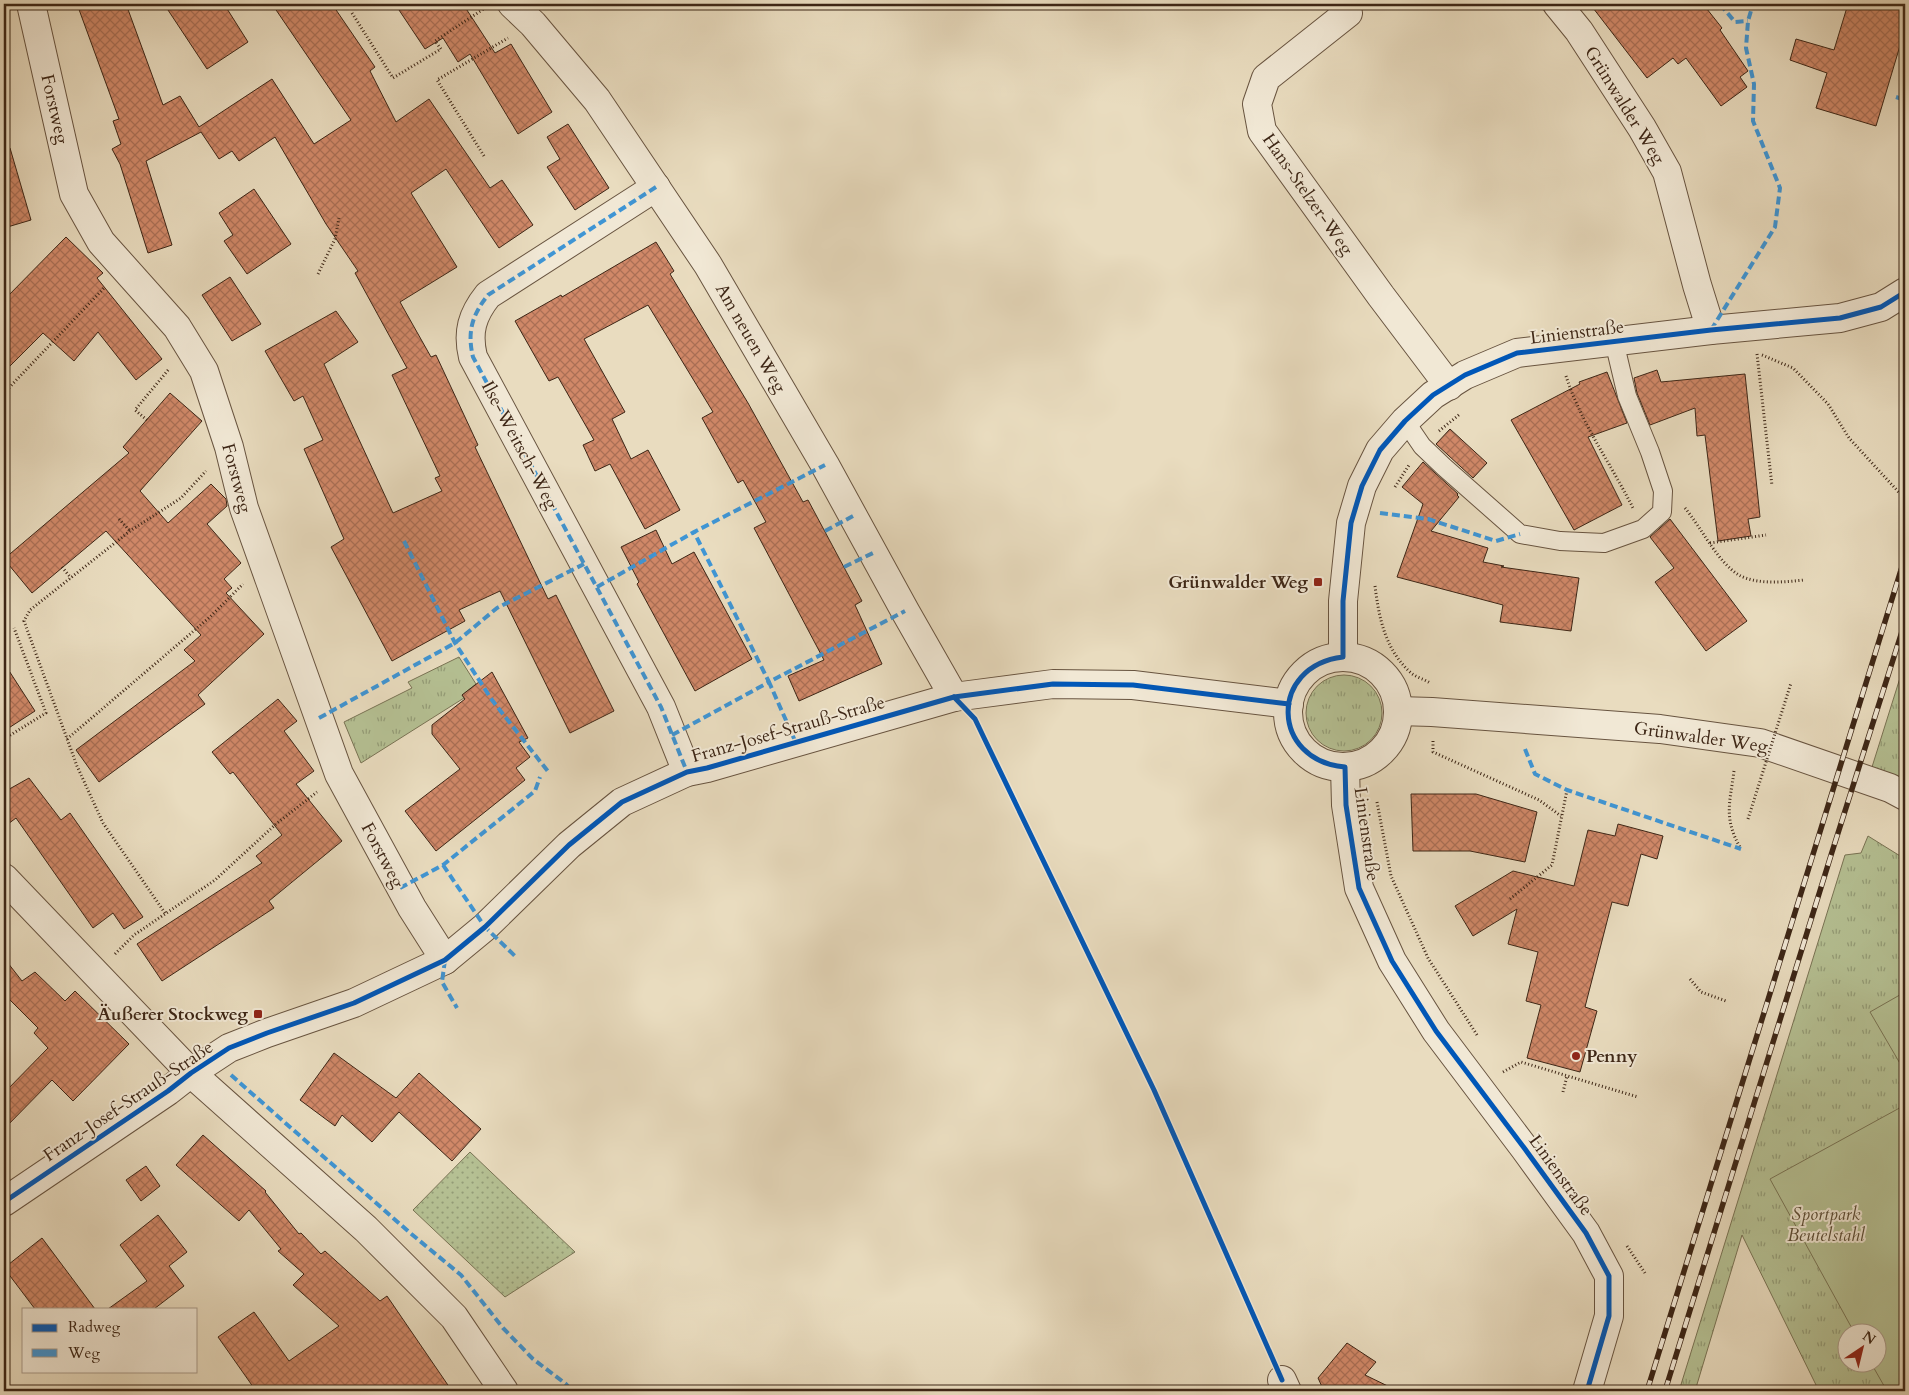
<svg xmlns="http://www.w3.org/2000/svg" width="1909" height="1395" viewBox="0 0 1909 1395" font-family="Cardo,serif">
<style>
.grass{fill:url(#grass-tufts);stroke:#797354;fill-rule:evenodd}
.garden{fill:url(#garden-dots);stroke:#797354}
.pitch{fill:#b5c093;stroke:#797354}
.building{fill:url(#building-cross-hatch);stroke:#3d2616}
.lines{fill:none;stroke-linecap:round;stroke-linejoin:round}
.service-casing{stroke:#685440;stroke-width:20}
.minor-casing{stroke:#685440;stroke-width:30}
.path{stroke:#3d2616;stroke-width:3;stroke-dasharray:1 2.5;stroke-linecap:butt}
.service{stroke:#f1e8d5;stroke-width:18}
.minor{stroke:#f1e8d5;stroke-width:28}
.rail-casing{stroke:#3d2616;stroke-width:5.5}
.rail{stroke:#f1e8d5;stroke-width:4;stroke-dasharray:11;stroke-linecap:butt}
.path-bridge{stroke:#3d2616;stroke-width:3;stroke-dasharray:1 2.5;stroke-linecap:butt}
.quiet{stroke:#3f95d4;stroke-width:4;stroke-dasharray:8 4;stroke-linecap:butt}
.cycleway-casing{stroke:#f1e8d5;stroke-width:8}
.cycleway{stroke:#0057b8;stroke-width:5}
.poi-dot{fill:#8f2418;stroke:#f1e8d5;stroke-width:2}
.labels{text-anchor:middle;stroke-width:4;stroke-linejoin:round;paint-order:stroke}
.street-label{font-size:18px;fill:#3d2616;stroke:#f1e8d5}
.poi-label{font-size:18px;font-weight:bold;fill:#3d2616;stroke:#f1e8d5;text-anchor:end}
.park-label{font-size:18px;font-style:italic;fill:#5b4c35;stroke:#f1e8d5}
</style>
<defs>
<pattern id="grass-tufts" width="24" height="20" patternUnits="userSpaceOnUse" patternTransform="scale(1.25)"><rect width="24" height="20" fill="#b5c093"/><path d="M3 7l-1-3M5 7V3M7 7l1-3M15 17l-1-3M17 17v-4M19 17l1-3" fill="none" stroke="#949c77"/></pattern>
<pattern id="garden-dots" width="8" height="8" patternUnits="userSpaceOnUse" patternTransform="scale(1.25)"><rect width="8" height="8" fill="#b5c093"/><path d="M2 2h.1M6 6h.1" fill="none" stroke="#949c77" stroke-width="1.8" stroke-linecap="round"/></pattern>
<pattern id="building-cross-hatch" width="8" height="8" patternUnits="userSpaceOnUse" patternTransform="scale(1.25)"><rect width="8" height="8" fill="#d08868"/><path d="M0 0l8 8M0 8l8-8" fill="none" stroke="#aa6f55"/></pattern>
</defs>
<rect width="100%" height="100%" fill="#e9dcbf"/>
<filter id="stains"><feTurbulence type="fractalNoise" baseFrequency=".004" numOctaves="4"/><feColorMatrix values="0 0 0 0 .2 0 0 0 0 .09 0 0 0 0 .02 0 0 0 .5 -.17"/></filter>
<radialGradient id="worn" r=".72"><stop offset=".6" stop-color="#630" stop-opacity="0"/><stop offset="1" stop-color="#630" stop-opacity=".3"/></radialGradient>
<!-- grass -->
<g class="grass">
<path d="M 459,657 L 476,684 L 462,695 L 464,698 L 361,763 L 344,722 L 412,688 L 408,682 Z"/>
<path d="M 1905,662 L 1905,781 L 1872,767 Z"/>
<circle cx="1344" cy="713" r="38"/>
<path d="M 1868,836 L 1905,859 L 1905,1391 L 1819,1391 L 1742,1235 L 1695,1391 L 1679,1391 L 1845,855 L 1861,853 ZM 1846,1332 L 1876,1332 L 1876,1362 L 1846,1362 Z"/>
</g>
<!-- garden -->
<path class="garden" d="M 470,1152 L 575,1252 L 505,1297 L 413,1210 Z"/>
<!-- pitch -->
<g class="pitch">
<path d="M 1905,992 L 1905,1072 L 1870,1012 Z"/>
<path d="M 1905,1105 L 1905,1391 L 1887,1391 L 1871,1363 L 1876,1362 L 1876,1332 L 1854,1332 L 1770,1179 Z"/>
</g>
<!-- building -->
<g class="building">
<path d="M 77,4 L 126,4 L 163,105 L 180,96 L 199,127 L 272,79 L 314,144 L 351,120 L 272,4 L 332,4 L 375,67 L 370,71 L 396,122 L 429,99 L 490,188 L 502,180 L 533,225 L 499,248 L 446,169 L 411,193 L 457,267 L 400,302 L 431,357 L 436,355 L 478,445 L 475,447 L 548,599 L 556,595 L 614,711 L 570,733 L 500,591 L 459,610 L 465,621 L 392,661 L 331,547 L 344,539 L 304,449 L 323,440 L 303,396 L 294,401 L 265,351 L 336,311 L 358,342 L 324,364 L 393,513 L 442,491 L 435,478 L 440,476 L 392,375 L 407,368 L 355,273 L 358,271 L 326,224 L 275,137 L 239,161 L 232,151 L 219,159 L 201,132 L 146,161 L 172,245 L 148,253 L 120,164 L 112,149 L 121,144 L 113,121 L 119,119 Z"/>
<path d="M 164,4 L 224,4 L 248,42 L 207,69 Z"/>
<path d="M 395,4 L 463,4 L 495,53 L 511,44 L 552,112 L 518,134 L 470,54 L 458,62 L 443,38 L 425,49 Z"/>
<path d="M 1590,4 L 1703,4 L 1722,28 L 1720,30 L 1748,71 L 1740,77 L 1747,87 L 1721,106 L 1686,58 L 1678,64 L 1673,58 L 1647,78 Z"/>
<path d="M 1848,4 L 1905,4 L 1905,29 L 1876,126 L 1816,108 L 1827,73 L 1790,60 L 1796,39 L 1834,50 Z"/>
<path d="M 568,124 L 609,188 L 575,210 L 547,167 L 560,159 L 547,137 Z"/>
<path d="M 10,148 L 31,220 L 4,228 L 4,149 Z"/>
<path d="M 254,189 L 291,244 L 247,274 L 224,241 L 233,235 L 219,213 Z"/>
<path d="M 66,237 L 103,273 L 97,278 L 162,359 L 136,380 L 98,332 L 74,361 L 43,333 L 4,372 L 4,300 Z"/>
<path d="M 656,242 L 674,271 L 670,274 L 748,403 L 803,502 L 808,500 L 862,601 L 855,605 L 882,664 L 799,701 L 788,676 L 824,660 L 754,528 L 766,522 L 743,480 L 738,483 L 702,418 L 713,412 L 648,305 L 584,339 L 625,412 L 612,419 L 631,459 L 648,450 L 680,510 L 645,529 L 610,464 L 595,471 L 583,445 L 594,440 L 558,377 L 549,381 L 515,321 L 561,295 L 562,297 Z"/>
<path d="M 230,277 L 261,324 L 232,341 L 202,295 Z"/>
<path d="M 1657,370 L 1661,382 L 1745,374 L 1760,517 L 1748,519 L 1751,536 L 1718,541 L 1705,435 L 1697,436 L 1695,408 L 1650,425 L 1637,393 L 1634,378 Z"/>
<path d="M 1607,372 L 1627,423 L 1588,437 L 1622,505 L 1574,530 L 1511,420 L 1580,384 L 1579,382 Z"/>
<path d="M 170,393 L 202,421 L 140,491 L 168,523 L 211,484 L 226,499 L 227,506 L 207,524 L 241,563 L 224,579 L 232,588 L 226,593 L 264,634 L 198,695 L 205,704 L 99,782 L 76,750 L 195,661 L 184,650 L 201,635 L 106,531 L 32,593 L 4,559 L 129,453 L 123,447 Z"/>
<path d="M 1450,429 L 1487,463 L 1473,478 L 1436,444 Z"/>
<path d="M 1423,462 L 1458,494 L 1457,495 L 1459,497 L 1431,531 L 1488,548 L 1483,562 L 1504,566 L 1501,567 L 1579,578 L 1571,631 L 1500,622 L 1503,605 L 1397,577 L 1423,504 L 1402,487 Z"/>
<path d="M 1670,519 L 1747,621 L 1706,651 L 1655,582 L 1674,568 L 1650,537 Z"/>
<path d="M 656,530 L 672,564 L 694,552 L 752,659 L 695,691 L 637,584 L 639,582 L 621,547 Z"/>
<path d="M 4,663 L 35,711 L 4,731 Z"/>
<path d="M 492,672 L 528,738 L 519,742 L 530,757 L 516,768 L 525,780 L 436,851 L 405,811 L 460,769 L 432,734 L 432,725 L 465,699 L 462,695 Z"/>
<path d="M 278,699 L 297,721 L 284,731 L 314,771 L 296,784 L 342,841 L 269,901 L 274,908 L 162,981 L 137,944 L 262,863 L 256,856 L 282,835 L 233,772 L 230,774 L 212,752 Z"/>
<path d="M 29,778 L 61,820 L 70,813 L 143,917 L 124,929 L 113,913 L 93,928 L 16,818 L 4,827 L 4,792 Z"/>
<path d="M 1411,794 L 1476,794 L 1537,812 L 1525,862 L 1470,851 L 1413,851 Z"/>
<path d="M 1618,824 L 1663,836 L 1657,859 L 1641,854 L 1628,906 L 1612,902 L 1585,1007 L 1597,1011 L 1580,1072 L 1527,1058 L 1541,1005 L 1526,1001 L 1538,952 L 1508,944 L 1517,909 L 1473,936 L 1455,906 L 1513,871 L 1574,886 L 1588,830 L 1615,836 Z"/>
<path d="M 4,958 L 22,981 L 35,972 L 65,1001 L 75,991 L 129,1044 L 73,1101 L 52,1080 L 4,1129 L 4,1093 L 48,1048 L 34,1033 L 38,1028 L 4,994 Z"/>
<path d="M 334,1053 L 396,1098 L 419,1073 L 481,1129 L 452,1161 L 399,1112 L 372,1142 L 342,1115 L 335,1126 L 300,1100 Z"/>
<path d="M 203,1135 L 266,1191 L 265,1192 L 299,1234 L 301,1233 L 321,1254 L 325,1251 L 380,1301 L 387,1296 L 452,1391 L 256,1391 L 218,1337 L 254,1312 L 289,1361 L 339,1326 L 293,1285 L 304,1274 L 278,1251 L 281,1249 L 249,1210 L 239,1221 L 176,1165 Z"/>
<path d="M 146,1166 L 160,1186 L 141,1201 L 126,1180 Z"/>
<path d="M 158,1215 L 187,1252 L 169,1266 L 184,1286 L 154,1309 L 108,1309 L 147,1281 L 120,1245 Z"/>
<path d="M 42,1238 L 95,1309 L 35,1309 L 4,1268 Z"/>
<path d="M 1347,1343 L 1376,1362 L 1365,1375 L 1398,1391 L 1324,1391 L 1318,1378 Z"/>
</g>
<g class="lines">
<!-- service casing -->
<g class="service-casing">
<path id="service" d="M 1405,421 L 1422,446 L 1444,467 L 1520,534 L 1560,541 L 1604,543 L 1643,529 L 1662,512 L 1663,491 L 1650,452 L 1627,396 L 1614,341"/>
</g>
<!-- minor casing -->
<g class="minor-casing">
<g id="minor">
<path d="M 31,4 L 74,194 L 101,242 L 177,327 L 204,371 L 229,447 L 244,508 L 339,774 L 412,908 L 445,960"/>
<path d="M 512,4 L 533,24 L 597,100 L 708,265 L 825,465 L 905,611 L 954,697"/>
<path d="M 1341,4 L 1348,13 L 1266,78 L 1257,104 L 1262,131 L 1381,296 L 1449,386"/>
<path d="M 1557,4 L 1579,31 L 1642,128 L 1667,172 L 1697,285 L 1711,330"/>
<path d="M 656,187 L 488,295 C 472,315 467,332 473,357 L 661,707 L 687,772"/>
<path d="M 1343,657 L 1343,601 L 1351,523 L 1362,486 L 1380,450 L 1405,421 L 1433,395 L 1465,375 L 1517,353 L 1711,330 L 1840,318 L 1881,307 L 1905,292"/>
<circle cx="1343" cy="712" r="55"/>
<path d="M 1398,711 L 1432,712 L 1660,729 L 1760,743 L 1890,788 L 1905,796"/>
<path d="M 1345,767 L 1346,805 L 1359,888 L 1392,961 L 1436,1031 L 1525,1149 L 1586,1233 L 1609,1276 L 1609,1316 L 1587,1391"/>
<path d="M 4,878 L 191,1073 L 366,1229 L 454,1317 L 504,1391"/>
<path d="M 4,1202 L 168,1091 L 191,1073 L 229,1048 L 267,1033 L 354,1003 L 445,960 L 485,927 L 569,845 L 622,802 L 687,772 L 707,768 L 954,697 L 1053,684 L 1133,685 L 1289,704"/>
<path d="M 1282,1380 L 1287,1391"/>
</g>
</g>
<!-- path -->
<g class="path">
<path d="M 352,13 L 393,78 L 441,49 L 435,41 L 485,8"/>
<path d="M 484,156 L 437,80 L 508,38"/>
<path d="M 318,274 L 335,239 L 339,218"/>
<path d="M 1757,354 L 1772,486"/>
<path d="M 1762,355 L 1793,368 L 1828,404 L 1849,438 L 1905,499"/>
<path d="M 1566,376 C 1581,423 1611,464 1633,508"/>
<path d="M 4,393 L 105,287"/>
<path d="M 147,420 L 135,410 L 169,369"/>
<path d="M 1439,431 L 1460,414"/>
<path d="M 1395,487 L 1409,465"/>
<path d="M 1685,508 C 1701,527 1718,563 1739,575 C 1756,585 1785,582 1804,580"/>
<path d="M 119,519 L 130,531"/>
<path d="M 1710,543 L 1766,535"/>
<path d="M 62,567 L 71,578"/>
<path d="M 1375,586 C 1379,618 1385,649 1410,672 C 1415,677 1424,679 1430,683"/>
<path d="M 4,739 L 46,713 L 14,628"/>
<path d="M 67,739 L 210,617 L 243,584"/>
<path d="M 1433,741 L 1433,752 L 1539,800 L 1561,816"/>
<path d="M 1734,771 C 1730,803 1723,818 1741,849"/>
<path d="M 1377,802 L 1391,876 L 1428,958 L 1477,1035"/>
<path d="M 1510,899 L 1552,865 L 1567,790"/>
<path d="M 165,913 L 103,823 L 77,766 L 24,621 L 30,610 L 130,531 L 181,498 L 206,471"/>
<path d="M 115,954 L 134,935 L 215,880 L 276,824 L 317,792"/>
<path d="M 1690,979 L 1701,992 L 1726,1001"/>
<path d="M 1503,1072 L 1521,1062 L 1638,1097"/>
<path d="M 1563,1092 L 1567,1076"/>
<path d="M 1627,1246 L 1645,1273"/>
</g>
<!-- service -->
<use href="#service" class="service"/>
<!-- minor -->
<use href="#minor" class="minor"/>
<!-- rail casing -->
<g class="rail-casing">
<g id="rail">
<path d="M 1647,1391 L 1905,557"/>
<path d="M 1665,1391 L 1832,852 L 1905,622"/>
</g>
</g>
<!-- rail -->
<use href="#rail" class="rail"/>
<!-- path-bridge -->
<path class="path-bridge" d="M 1748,819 L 1791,683"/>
<!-- quiet -->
<g class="quiet">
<path d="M 1720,4 L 1735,22 L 1748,21"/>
<path d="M 1896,97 L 1905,100"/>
<path d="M 656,187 L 488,295 C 472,315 467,332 473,357 L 661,707 L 687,772"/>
<path d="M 1711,330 L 1775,227 L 1780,188 L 1753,121 L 1754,84 L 1746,48 L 1748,21 L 1753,4"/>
<path d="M 1380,513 L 1428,519 L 1496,541 L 1520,534"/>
<path d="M 825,531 L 853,516"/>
<path d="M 404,541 L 455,643 L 492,700 L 550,774"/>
<path d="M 844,567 L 873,553"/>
<path d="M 597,587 L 694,532 L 825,465"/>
<path d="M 319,718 L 455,643 L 497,608 L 584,564"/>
<path d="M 672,735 L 769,682 L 694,532"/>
<path d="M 796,743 L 769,682 L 905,611"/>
<path d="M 1525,749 L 1535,774 L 1567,790 L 1741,849"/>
<path d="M 443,865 L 485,927 L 516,957"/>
<path d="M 400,888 L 443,865 L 535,791 L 540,777"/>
<path d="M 445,960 L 442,982 L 457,1008"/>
<path d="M 231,1075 L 409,1232 L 461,1275 L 503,1328 L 533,1359 L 566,1384 L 572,1391"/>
</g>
<!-- cycleway casing -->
<g class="cycleway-casing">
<g id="cycleway">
<path d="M 954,697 L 975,719 L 986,742 L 1154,1090 L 1282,1380"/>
<path d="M 4,1202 L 168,1091 L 191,1073 L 229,1048 L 267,1033 L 354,1003 L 445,960 L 485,927 L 569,845 L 622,802 L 687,772 L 707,768 L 954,697 L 1053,684 L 1133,685 L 1289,704"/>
<path d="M 1587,1391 L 1609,1316 L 1609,1276 L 1586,1233 L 1525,1149 L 1436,1031 L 1392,961 L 1359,888 L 1346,805 L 1345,767 C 1271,761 1268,666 1343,657 L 1343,601 L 1351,523 L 1362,486 L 1380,450 L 1405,421 L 1433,395 L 1465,375 L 1517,353 L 1711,330 L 1840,318 L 1881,307 L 1905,292"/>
</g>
</g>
<!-- cycleway -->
<use href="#cycleway" class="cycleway"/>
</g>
<!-- markers -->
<g class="poi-dot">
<rect x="1313" y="577" width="10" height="10" rx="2.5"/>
<rect x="253" y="1009" width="10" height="10" rx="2.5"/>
<circle cx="1576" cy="1056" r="5"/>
</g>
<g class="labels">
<!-- street labels -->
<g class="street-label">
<text transform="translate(1625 105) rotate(58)" y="6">Grünwalder Weg</text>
<text transform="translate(55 109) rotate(77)" y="6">Forstweg</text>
<text transform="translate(1308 194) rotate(55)" y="6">Hans-Stelzer-Weg</text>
<text transform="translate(1577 332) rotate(-7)" y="6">Linienstraße</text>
<text transform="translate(751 338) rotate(60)" y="6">Am neuen Weg</text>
<text transform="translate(520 445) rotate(62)" y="6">Ilse-Weitsch-Weg</text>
<text transform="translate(237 478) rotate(75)" y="6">Forstweg</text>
<text transform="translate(788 729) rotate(-16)" y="6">Franz-Josef-Strauß-Straße</text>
<text transform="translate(1701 737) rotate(8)" y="6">Grünwalder Weg</text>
<text transform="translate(1367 834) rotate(82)" y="6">Linienstraße</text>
<text transform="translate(383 855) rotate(62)" y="6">Forstweg</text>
<text transform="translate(128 1101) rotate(-34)" y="6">Franz-Josef-Strauß-Straße</text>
<text transform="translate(1561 1175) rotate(54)" y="6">Linienstraße</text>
</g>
<!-- poi labels -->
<g class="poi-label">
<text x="1308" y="588">Grünwalder Weg</text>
<text x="248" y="1020">Äußerer Stockweg</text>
<text x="1586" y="1062" text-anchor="start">Penny</text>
</g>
<!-- park labels -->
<g class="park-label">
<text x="1826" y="1220">Sportpark<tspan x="1826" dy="21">Beutelstahl</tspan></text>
</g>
</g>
<!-- margin -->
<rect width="1909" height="1395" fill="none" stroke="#e9dcbf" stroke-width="20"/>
<rect x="5" y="5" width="1899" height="1385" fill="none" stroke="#3d2616" stroke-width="2.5"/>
<rect x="10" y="10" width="1889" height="1375" fill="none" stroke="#3d2616"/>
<!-- legend -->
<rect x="22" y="1308" width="175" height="65" fill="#f1e8d5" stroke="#a99a89"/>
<rect x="32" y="1324" width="25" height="8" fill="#0057b8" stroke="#a99a89"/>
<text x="68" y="1332" font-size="15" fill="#3d2616">Radweg</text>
<rect x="32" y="1349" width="25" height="8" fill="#3f95d4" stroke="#a99a89"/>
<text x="68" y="1358" font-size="15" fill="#3d2616">Weg</text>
<!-- north arrow -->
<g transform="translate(1862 1348) rotate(35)"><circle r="24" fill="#f1e8d5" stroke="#a99a89"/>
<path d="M0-4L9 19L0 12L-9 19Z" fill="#8f2418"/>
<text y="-8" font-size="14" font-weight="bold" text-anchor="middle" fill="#3d2616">N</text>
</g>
<rect width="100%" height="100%" filter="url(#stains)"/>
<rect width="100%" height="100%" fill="url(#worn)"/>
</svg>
